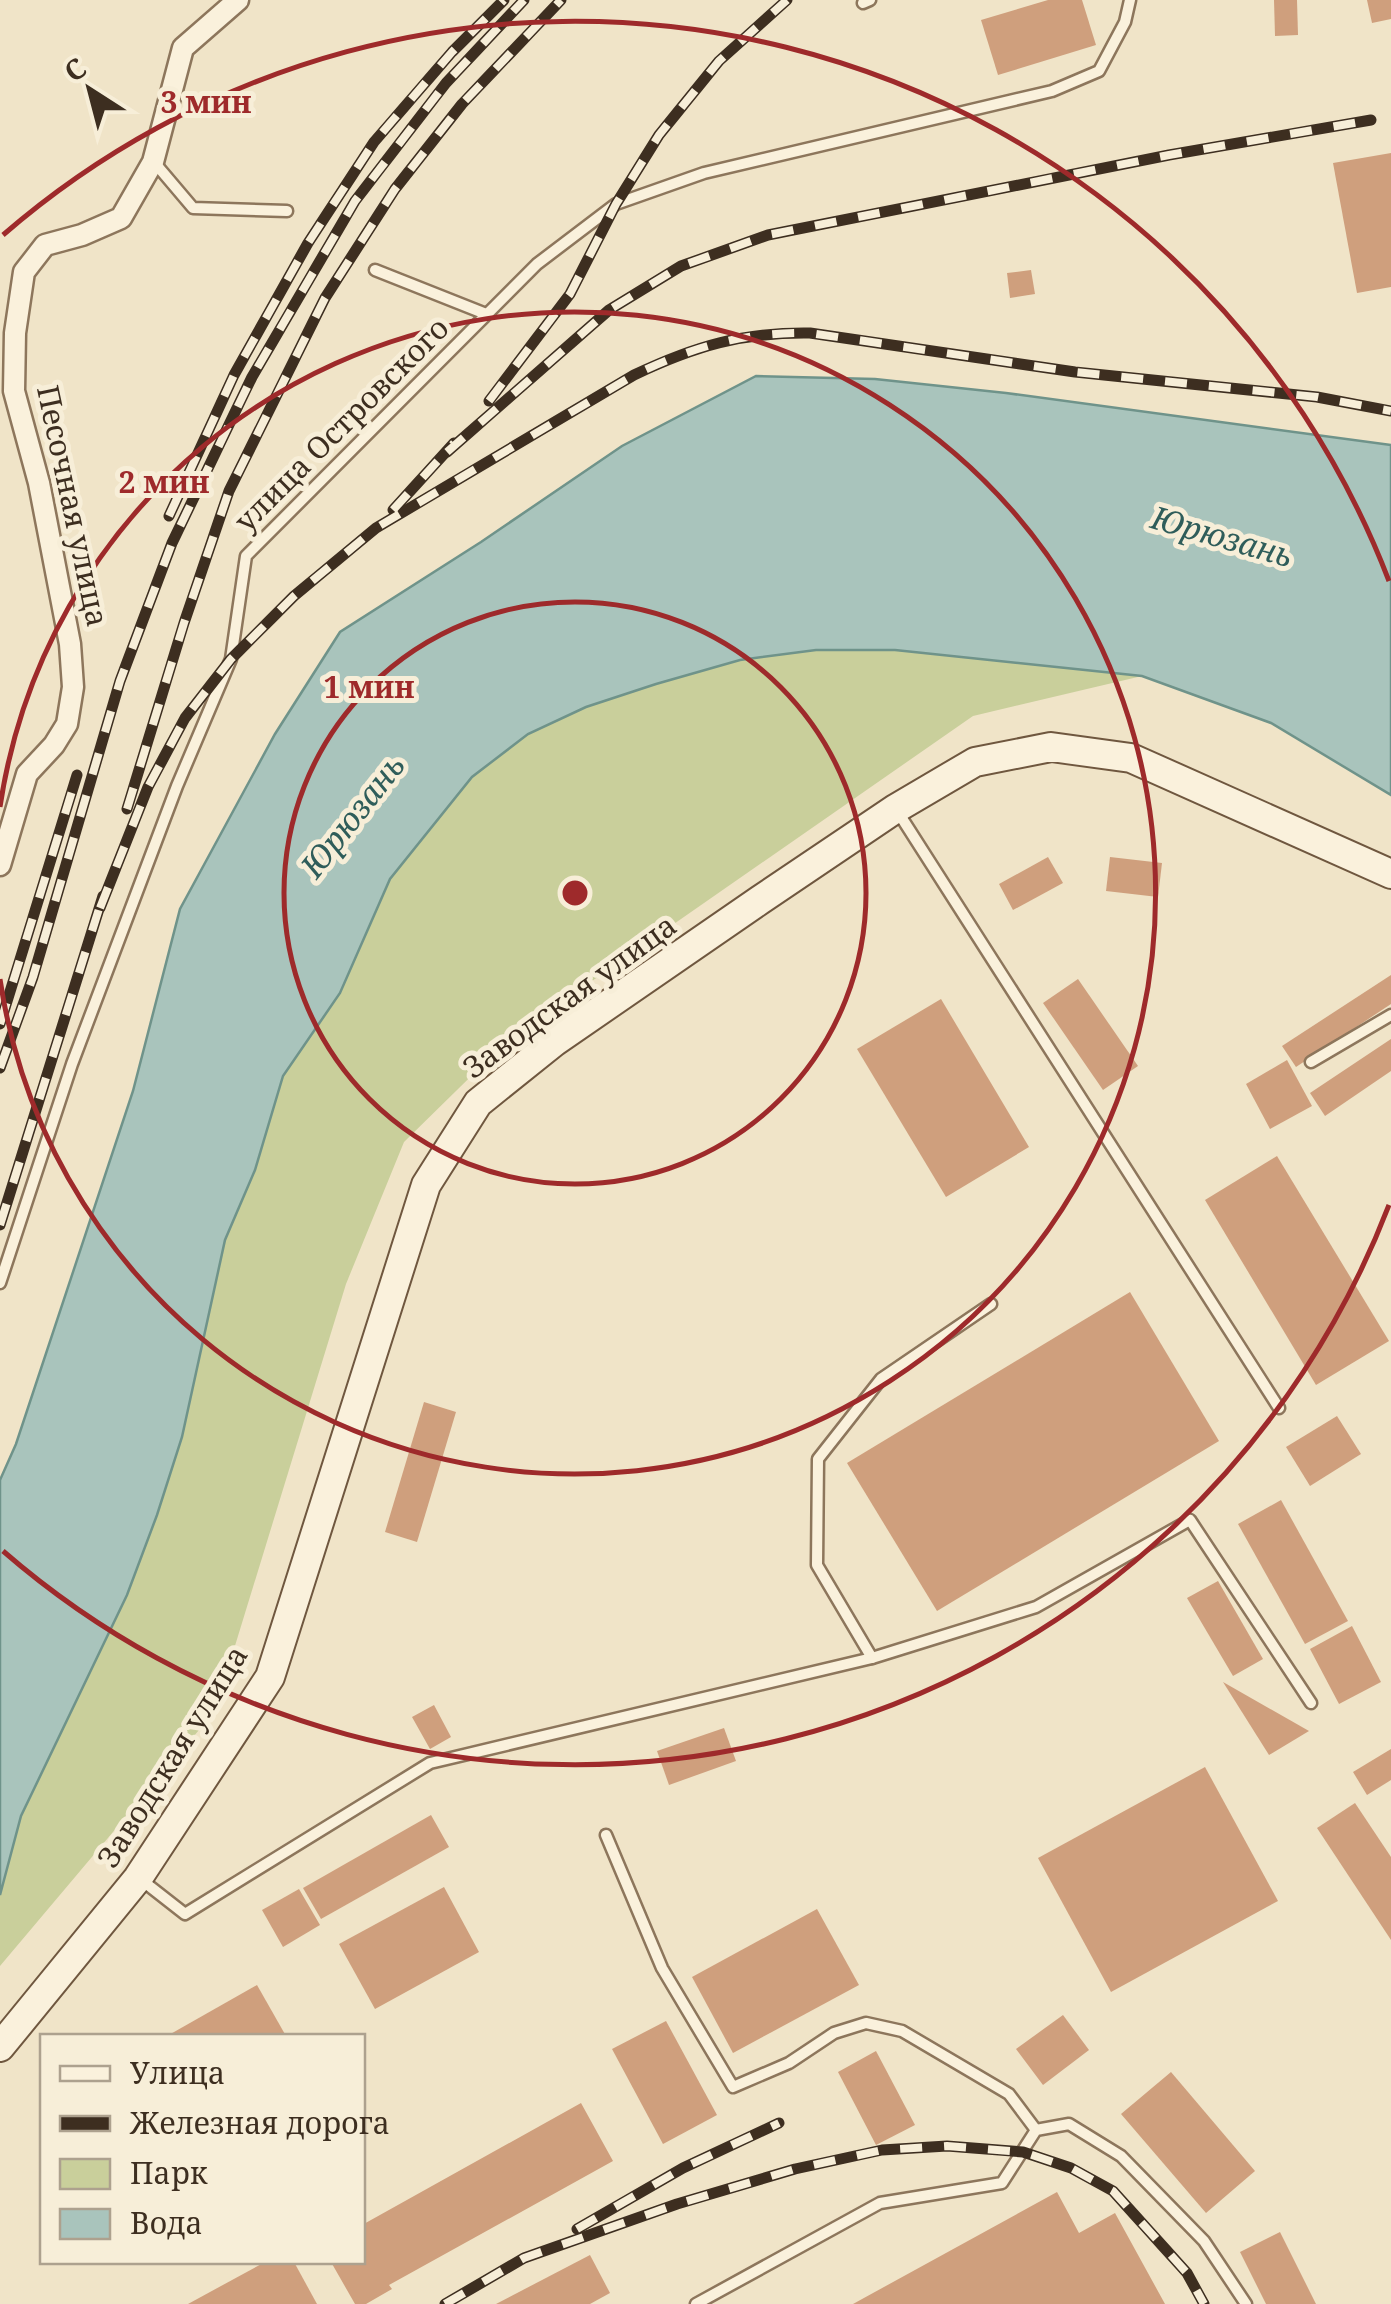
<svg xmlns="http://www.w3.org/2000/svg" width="1391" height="2304" viewBox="0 0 1391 2304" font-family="'Noto Serif',serif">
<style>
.green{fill:#c9cf9b}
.water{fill:#a9c4bc;stroke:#6f938a;stroke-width:2.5}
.building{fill:#cf9f7d}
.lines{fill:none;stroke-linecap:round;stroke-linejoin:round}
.lane-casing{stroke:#8d765c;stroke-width:15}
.street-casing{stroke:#8d765c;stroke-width:25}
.secondary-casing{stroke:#6f573f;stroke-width:32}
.lane{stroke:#faf1dc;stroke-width:10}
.street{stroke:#faf1dc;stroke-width:20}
.secondary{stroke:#faf1dc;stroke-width:28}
.rail-casing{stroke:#3d2e20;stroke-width:11}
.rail{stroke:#f7eed8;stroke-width:8;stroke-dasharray:22;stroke-linecap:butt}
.ring{fill:none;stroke:#9e2a2b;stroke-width:5}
.labels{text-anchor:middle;stroke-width:10;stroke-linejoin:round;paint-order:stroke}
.street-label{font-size:30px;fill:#3d2e20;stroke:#f7eed8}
.water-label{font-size:32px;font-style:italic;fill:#2f5d5a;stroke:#f7eed8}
.centre{fill:#9e2a2b;stroke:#f7eed8;stroke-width:5}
.ring-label{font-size:30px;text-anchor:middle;font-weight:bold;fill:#9e2a2b;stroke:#f7eed8;stroke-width:10;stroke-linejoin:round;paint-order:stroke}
</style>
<rect width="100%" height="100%" fill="#f0e4c8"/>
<!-- green -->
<path class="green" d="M 816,650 L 906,651 L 1142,676 L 973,716 L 510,1038 L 404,1142 L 346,1284 L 215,1711 L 0,1966 L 0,1895 L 21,1816 L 127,1595 L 157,1515 L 182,1437 L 225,1240 L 255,1170 L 283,1076 L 340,993 L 390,879 L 472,777 L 528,734 L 586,707 L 656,684 L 740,660 Z"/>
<!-- water -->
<path class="water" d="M 756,376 L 875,379 L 1006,393 L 1391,445 L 1391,795 L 1271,723 L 1142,676 L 895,650 L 816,650 L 740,660 L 656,684 L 586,707 L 528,734 L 472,777 L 390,879 L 340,993 L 283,1076 L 255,1170 L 225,1240 L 182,1437 L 157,1515 L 127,1595 L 21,1816 L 0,1895 L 0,1480 L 16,1444 L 133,1091 L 180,909 L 275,734 L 340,632 L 481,542 L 622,446 Z"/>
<!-- building -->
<g class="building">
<path d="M 1048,0 L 1082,0 L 1096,45 L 998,75 L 981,20 Z"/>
<path d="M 1274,0 L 1297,0 L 1298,35 L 1275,36 Z"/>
<path d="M 1367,0 L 1391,0 L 1391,19 L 1372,23 Z"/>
<path d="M 1391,153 L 1391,287 L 1357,293 L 1333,163 Z"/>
<path d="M 1031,270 L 1035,294 L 1010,298 L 1007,273 Z"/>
<path d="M 1048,857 L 1063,883 L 1013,910 L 999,884 Z"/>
<path d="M 1110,857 L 1162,863 L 1158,897 L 1106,891 Z"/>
<path d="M 1391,975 L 1391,1004 L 1296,1067 L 1282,1046 Z"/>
<path d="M 1078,979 L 1138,1066 L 1103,1090 L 1043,1003 Z"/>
<path d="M 941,999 L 1029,1147 L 946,1197 L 857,1049 Z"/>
<path d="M 1391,1039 L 1391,1071 L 1325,1116 L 1310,1093 Z"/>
<path d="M 1287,1060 L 1312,1106 L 1270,1129 L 1246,1084 Z"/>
<path d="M 1277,1156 L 1389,1341 L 1316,1385 L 1205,1200 Z"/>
<path d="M 1130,1292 L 1219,1441 L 937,1611 L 847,1463 Z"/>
<path d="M 424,1402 L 456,1412 L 417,1542 L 385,1532 Z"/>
<path d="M 1337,1416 L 1361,1454 L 1310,1486 L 1286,1447 Z"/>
<path d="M 1281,1500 L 1348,1621 L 1305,1644 L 1238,1524 Z"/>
<path d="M 1218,1581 L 1263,1659 L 1233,1676 L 1187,1598 Z"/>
<path d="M 1352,1626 L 1381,1682 L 1339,1704 L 1310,1649 Z"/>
<path d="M 1223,1682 L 1309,1731 L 1269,1755 Z"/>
<path d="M 434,1705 L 451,1737 L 430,1749 L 412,1717 Z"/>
<path d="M 724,1728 L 736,1761 L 669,1785 L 657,1751 Z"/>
<path d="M 1391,1749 L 1391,1780 L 1367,1795 L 1353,1772 Z"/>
<path d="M 1205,1767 L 1278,1901 L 1111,1992 L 1038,1858 Z"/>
<path d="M 1355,1803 L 1391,1857 L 1391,1940 L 1317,1828 Z"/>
<path d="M 431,1815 L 449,1847 L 321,1919 L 303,1888 Z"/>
<path d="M 444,1887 L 479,1952 L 375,2009 L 339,1944 Z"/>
<path d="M 299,1889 L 320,1925 L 283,1947 L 262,1910 Z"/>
<path d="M 817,1909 L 859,1985 L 733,2053 L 692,1977 Z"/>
<path d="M 257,1985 L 286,2036 L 167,2036 Z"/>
<path d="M 1063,2015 L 1089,2050 L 1043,2085 L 1016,2049 Z"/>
<path d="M 666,2021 L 717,2115 L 663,2144 L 612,2049 Z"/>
<path d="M 876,2051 L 915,2125 L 876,2145 L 838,2072 Z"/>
<path d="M 1171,2072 L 1255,2171 L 1206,2213 L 1121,2114 Z"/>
<path d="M 581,2103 L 613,2161 L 389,2285 L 392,2289 L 366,2304 L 355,2304 L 331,2262 L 362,2262 L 362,2225 Z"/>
<path d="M 1057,2192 L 1079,2233 L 1115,2213 L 1165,2304 L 853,2304 Z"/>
<path d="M 1280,2232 L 1316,2304 L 1266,2304 L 1240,2252 Z"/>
<path d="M 590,2255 L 610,2293 L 590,2304 L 496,2304 Z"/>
<path d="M 265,2262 L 294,2262 L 317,2304 L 188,2304 Z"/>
</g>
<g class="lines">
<!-- lane casing -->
<g class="lane-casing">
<g id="lane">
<path d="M 863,3 L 870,0"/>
<path d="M 154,162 L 193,208 L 287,211"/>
<path d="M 375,270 L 486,314"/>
<path d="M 896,809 L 1279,1408"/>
<path d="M 1311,1062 L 1391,1015"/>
<path d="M 0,1283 L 72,1064 L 177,786 L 231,659 L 246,556 L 537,264 L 616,204 L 704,173 L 1052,91 L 1099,71 L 1125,22 L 1130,0"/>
<path d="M 872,1658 L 817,1565 L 818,1459 L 881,1379 L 991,1304"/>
<path d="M 606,1835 L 662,1968 L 733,2087 L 789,2063 L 834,2033 L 866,2023 L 902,2031 L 1009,2094 L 1036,2130"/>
<path d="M 139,1878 L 185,1914 L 430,1763 L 872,1658 L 1036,1607 L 1190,1520 L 1311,1703"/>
<path d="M 696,2304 L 880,2203 L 1002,2183 L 1036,2130 L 1069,2124 L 1121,2156 L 1204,2241 L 1246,2304"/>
</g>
</g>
<!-- street casing -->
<g class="street-casing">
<path id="street" d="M 0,865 L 27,774 L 54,745 L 67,724 L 73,687 L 70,644 L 39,483 L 14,391 L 15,333 L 24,272 L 45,245 L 82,235 L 121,218 L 153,162 L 183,48 L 238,0"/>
</g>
<!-- secondary casing -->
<g class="secondary-casing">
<path id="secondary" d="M 0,2047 L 138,1878 L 270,1677 L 426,1185 L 478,1103 L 554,1042 L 760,900 L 895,809 L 975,762 L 1051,747 L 1131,758 L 1391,874"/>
</g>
<!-- lane -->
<use href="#lane" class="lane"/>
<!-- street -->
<use href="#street" class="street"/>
<!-- secondary -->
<use href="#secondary" class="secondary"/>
<!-- rail casing -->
<g class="rail-casing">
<g id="rail">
<path d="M 489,401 L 570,294 L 616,204 L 659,135 L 719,61 L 787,0"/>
<path d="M 447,452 L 609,310 L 681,266 L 768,235 L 1169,155 L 1371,120"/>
<path d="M 393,510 L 454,443"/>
<path d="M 169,516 L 234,375 L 308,243 L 374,142 L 452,52 L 504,0"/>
<path d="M 127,809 L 184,623 L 229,491 L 325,298 L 395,189 L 462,104 L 561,0"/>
<path d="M 100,908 L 148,787 L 185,718 L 231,659 L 294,596 L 376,528 L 634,375 C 695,346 743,332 810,333 L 1075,372 L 1317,397 L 1391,411"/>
<path d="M 0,1024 L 77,775"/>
<path d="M 0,1068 L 33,977 L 120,681 L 172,543 L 252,377 L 355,201 L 446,83 L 524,0"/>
<path d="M 0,1225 L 103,896"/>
<path d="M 577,2229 L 683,2168 L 779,2123"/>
<path d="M 445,2304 L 524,2258 L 677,2204 L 795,2169 L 882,2150 L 947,2146 L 1023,2152 L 1071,2168 L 1113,2191 L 1187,2273 L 1204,2304"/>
</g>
</g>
<!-- rail -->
<use href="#rail" class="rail"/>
</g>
<!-- distance rings -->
<g class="ring">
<circle cx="575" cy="893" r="291"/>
<path d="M0 807A581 581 0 1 1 0 979"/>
<path d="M1389 1205A872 872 0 0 1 3 1551M3 235A872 872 0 0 1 1389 581"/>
</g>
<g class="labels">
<!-- street labels -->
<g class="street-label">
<text transform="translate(342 425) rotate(-45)" y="10">улица Островского</text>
<text transform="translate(72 506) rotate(78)" y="10">Песочная улица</text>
<text transform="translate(570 997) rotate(-36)" y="10">Заводская улица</text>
<text transform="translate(173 1757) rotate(-58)" y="10">Заводская улица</text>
</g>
<!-- water labels -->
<g class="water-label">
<text transform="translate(1222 537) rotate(16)" y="11">Юрюзань</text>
<text transform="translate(353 816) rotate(-52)" y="11">Юрюзань</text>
</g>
</g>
<circle cx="575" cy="893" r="15" class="centre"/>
<g class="ring-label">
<text x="206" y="113">3 мин</text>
<text x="164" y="493">2 мин</text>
<text x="369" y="698">1 мин</text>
</g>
<!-- legend -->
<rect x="40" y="2034" width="325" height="230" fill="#f7eed8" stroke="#ada18e" stroke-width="2.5"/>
<rect x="60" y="2066" width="50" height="15" fill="#faf1dc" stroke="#ada18e" stroke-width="2.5"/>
<text x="130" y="2084" font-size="30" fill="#3d2e20">Улица</text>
<rect x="60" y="2116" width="50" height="15" fill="#3d2e20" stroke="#ada18e" stroke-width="2.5"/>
<text x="130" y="2134" font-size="30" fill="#3d2e20">Железная дорога</text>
<rect x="60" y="2159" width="50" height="30" fill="#c9cf9b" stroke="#ada18e" stroke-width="2.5"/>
<text x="130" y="2184" font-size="30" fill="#3d2e20">Парк</text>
<rect x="60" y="2209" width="50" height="30" fill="#a9c4bc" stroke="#ada18e" stroke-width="2.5"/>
<text x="130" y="2234" font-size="30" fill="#3d2e20">Вода</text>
<!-- north arrow -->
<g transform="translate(90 90) rotate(324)" stroke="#f7eed8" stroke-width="8" paint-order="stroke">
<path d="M0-8L18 38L0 25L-18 38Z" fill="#3d2e20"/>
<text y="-15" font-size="28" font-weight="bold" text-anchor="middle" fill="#3d2e20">С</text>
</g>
</svg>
